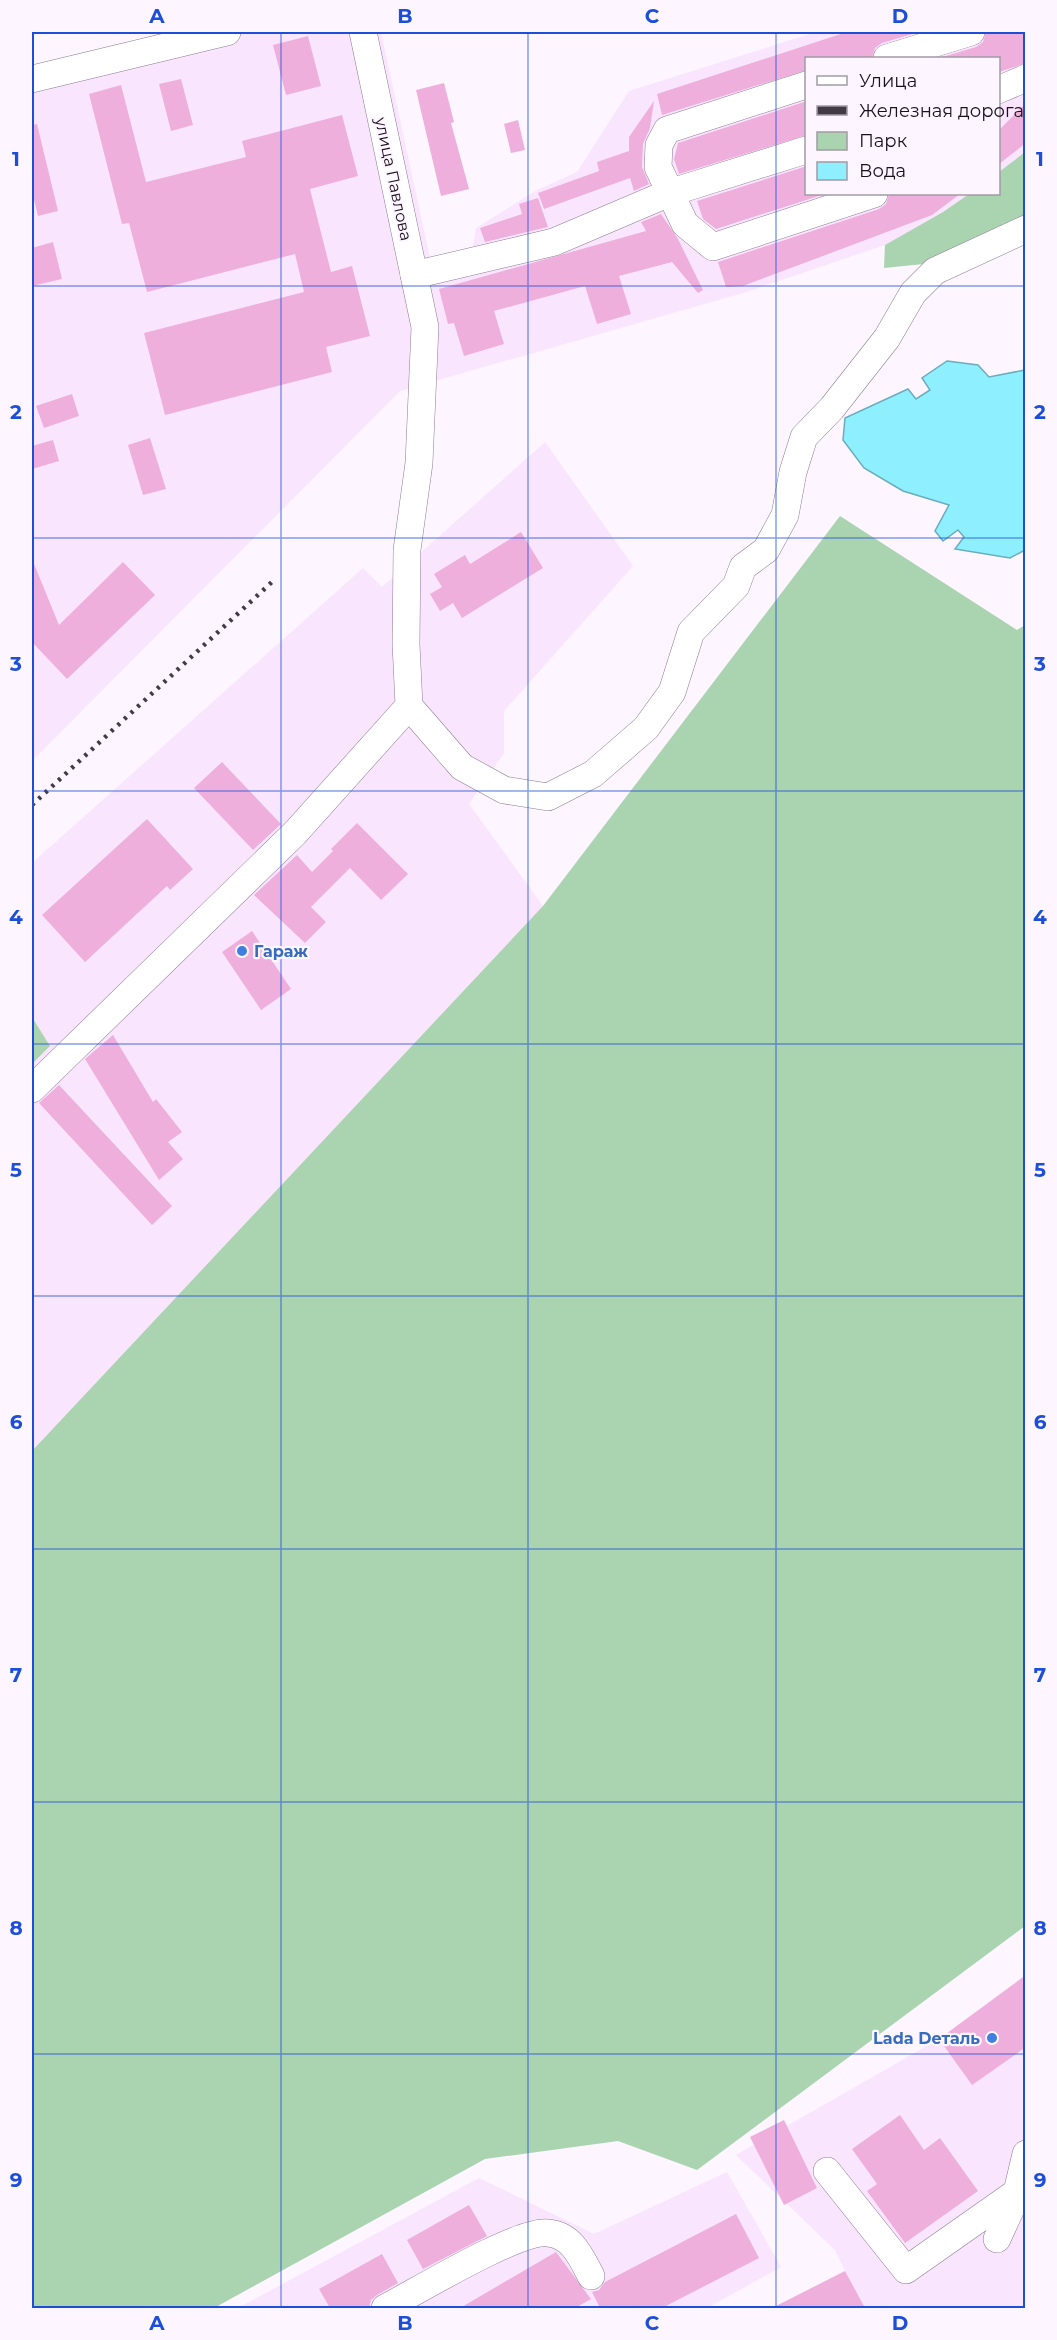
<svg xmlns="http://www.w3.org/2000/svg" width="1057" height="2340" viewBox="0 0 1057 2340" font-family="Montserrat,sans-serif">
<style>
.built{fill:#fae5fe}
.green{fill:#aad3b0}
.water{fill:#8ef0ff;stroke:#6badbb;stroke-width:1.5}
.building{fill:#efafdc}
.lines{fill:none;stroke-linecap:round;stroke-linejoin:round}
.minor-casing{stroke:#8e7b91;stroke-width:28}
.minor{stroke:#fff;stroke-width:27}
.rail{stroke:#433b44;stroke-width:4.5;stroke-dasharray:3 6;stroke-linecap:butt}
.grid{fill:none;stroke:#1d4ed8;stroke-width:1.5;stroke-opacity:0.55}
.shop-dot{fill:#3f7fe0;stroke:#fdf5ff;stroke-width:2}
.labels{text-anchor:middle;stroke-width:4.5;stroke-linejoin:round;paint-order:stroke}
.street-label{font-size:16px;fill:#1a121b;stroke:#fdf5ff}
.shop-label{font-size:16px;font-weight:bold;fill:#366cbe;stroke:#fdf5ff;text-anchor:start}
.neatline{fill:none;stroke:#1d4ed8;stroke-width:2}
.grid-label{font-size:20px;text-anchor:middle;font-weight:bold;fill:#1d4ed8}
</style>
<rect width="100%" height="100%" fill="#fdf5ff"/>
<!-- built -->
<g class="built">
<path d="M 169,32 L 381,32 L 430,258 L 473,247 L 476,228 L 537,190 L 577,172 L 629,91 L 816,32 L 1025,32 L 1025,152 L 999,172 L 998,58 L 806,58 L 806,194 L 969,194 L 943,212 L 885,245 L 743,293 L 400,391 L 32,761 L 32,65 Z"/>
<path d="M 545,442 L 633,566 L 504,711 L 504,753 L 469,804 L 543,906 L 32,1451 L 32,1064 L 50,1046 L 32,1017 L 32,863 L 363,568 L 382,587 Z"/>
<path d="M 1025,1975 L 1025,2308 L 863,2308 L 835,2250 L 736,2155 L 939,2039 Z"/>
<path d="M 727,2172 L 781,2267 L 707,2308 L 238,2308 L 479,2178 L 594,2234 Z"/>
</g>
<!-- green -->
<g class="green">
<path d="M 1025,152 L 1025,216 L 934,263 L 884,268 L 885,245 L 943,212 L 969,194 L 998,194 L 999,172 Z"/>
<path d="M 840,516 L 1017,630 L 1025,625 L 1025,1926 L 697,2170 L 618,2141 L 485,2159 L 214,2308 L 32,2308 L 32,1451 L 543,906 Z"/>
<path d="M 32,1017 L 50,1046 L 32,1064 Z"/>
</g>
<!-- water -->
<path class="water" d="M 947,361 L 978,365 L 989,377 L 1025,370 L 1025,550 L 1010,558 L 955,549 L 964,537 L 958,530 L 943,541 L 935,531 L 949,505 L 903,491 L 864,468 L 843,440 L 845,418 L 908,389 L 916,399 L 930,390 L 922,378 Z"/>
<!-- building -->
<g class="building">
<path d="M 847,32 L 919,32 L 882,43 L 875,48 L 872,58 L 807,58 L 807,70 L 662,115 L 657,94 Z"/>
<path d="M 986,32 L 1026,32 L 1026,63 L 999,72 L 999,58 L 939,58 L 976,47 L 983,42 Z"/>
<path d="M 308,36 L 321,86 L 286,95 L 273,45 Z"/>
<path d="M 181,79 L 193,125 L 171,131 L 159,84 Z"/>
<path d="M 444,83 L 454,122 L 451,123 L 469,189 L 441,196 L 416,90 Z"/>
<path d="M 121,85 L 146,182 L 246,157 L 242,141 L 342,115 L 358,176 L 310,189 L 331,272 L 352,266 L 370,336 L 326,347 L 332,372 L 165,415 L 144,333 L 304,292 L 295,254 L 147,292 L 129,223 L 122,224 L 89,94 Z"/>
<path d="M 654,101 L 650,128 L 643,144 L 642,167 L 649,184 L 634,191 L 630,178 L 544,209 L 538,193 L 599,171 L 597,162 L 629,151 L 629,137 Z"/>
<path d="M 807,101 L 807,135 L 679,174 L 674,159 L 678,143 Z"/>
<path d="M 1026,103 L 1026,143 L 999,164 L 999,130 Z"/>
<path d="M 518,120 L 525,150 L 511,153 L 504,124 Z"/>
<path d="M 37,124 L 58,211 L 38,216 L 32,191 L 32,125 Z"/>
<path d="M 807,166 L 807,194 L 825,194 L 716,229 L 703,219 L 697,201 Z"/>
<path d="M 889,194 L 960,194 L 932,215 L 743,286 L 726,287 L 718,262 L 879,209 L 886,204 Z"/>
<path d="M 538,198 L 548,227 L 485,242 L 480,228 L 522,214 L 519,204 Z"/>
<path d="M 661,214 L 678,239 L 703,290 L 698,293 L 672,262 L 619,276 L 631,314 L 597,324 L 585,286 L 494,311 L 504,344 L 464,356 L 454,323 L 448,324 L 439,289 L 646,231 L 641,222 Z"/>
<path d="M 53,242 L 62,279 L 32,286 L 32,248 Z"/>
<path d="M 72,394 L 79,416 L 44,428 L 36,406 Z"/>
<path d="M 150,438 L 166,489 L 143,495 L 128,445 Z"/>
<path d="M 53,440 L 59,461 L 32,469 L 32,446 Z"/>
<path d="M 521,532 L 543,568 L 462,618 L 453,603 L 440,611 L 430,594 L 442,587 L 434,574 L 465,555 L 470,564 Z"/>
<path d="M 32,559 L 59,625 L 123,562 L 155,595 L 67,679 L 32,642 Z"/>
<path d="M 222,762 L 281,824 L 253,850 L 194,788 Z"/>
<path d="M 147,819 L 193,869 L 170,890 L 167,886 L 85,962 L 42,915 Z"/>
<path d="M 357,823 L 408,874 L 381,900 L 350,868 L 311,907 L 326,922 L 305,943 L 254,895 L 297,855 L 312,872 L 333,851 L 331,849 Z"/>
<path d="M 252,931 L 291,989 L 261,1010 L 222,952 Z"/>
<path d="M 113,1035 L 153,1102 L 156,1099 L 182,1132 L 168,1142 L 183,1159 L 159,1180 L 85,1059 Z"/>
<path d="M 59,1085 L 172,1206 L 152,1225 L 39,1103 Z"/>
<path d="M 1026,1975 L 1026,2047 L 972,2085 L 939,2039 Z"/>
<path d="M 900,2115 L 924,2150 L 940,2138 L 978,2191 L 905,2243 L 867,2191 L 877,2184 L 852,2149 Z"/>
<path d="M 784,2120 L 817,2188 L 784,2205 L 750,2137 Z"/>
<path d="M 469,2205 L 487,2236 L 423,2269 L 407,2240 Z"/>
<path d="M 736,2214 L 759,2258 L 662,2308 L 600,2308 L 592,2292 L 599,2290 L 605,2282 Z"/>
<path d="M 556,2252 L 591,2299 L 575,2308 L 460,2308 Z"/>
<path d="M 382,2254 L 398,2283 L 377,2295 L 371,2300 L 369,2308 L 330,2308 L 319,2289 Z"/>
<path d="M 845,2271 L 865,2308 L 772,2308 Z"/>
</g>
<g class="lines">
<!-- minor casing -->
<g class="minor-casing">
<g id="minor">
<path d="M 887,58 L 971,32"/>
<path d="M 32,79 L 227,32"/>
<path d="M 806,85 L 667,130 L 659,145 L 658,167 L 685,224 L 713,247 L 874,194"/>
<path d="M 998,90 L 1026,78"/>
<path d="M 414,275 L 554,242 L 669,193 L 806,150"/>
<path d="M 409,706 L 462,767 L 504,790 L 548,797 L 593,774 L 646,728 L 672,692 L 691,632 L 736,586 L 743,567 L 766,550 L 785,515 L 793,472 L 804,437 L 832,408 L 887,338 L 913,293 L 935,271 L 1026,229"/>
<path d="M 32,1089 L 295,833 L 409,706 L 406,644 L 407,550 L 419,463 L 425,327 L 363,32"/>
<path d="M 827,2171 L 906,2270 L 1017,2192 L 1026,2154"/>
<path d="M 997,2239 L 1018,2193"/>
<path d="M 385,2308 C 416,2292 519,2229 548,2233 C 572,2235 581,2257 591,2276"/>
</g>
</g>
<!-- minor -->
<use href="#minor" class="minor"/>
<!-- rail -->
<path class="rail" d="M 32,805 L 273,581"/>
</g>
<!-- grid -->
<path class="grid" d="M 281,32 L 281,2308M 528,32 L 528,2308M 776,32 L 776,2308M 32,286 L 1026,286M 32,538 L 1026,538M 32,791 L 1026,791M 32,1044 L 1026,1044M 32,1296 L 1026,1296M 32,1549 L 1026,1549M 32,1802 L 1026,1802M 32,2054 L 1026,2054"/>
<!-- markers -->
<g class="shop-dot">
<circle cx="242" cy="951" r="6"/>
<circle cx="992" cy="2038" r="6"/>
</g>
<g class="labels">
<!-- street labels -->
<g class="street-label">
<text transform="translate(394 179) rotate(78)" y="6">улица Павлова</text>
</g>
<!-- shop labels -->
<g class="shop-label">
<text x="254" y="957">Гараж</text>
<text x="980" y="2044" text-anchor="end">Lada Dеталь</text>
</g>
</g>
<!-- border -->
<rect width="1057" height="2340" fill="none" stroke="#fdf5ff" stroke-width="66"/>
<!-- legend -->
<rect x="805" y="57" width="195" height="138" fill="#fdf5ff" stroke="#a29aa4" stroke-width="1.5"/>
<rect x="817" y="76" width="30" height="9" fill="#ffffff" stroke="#a29aa4" stroke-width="1.5"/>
<text x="859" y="87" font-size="18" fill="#1a121b">Улица</text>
<rect x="817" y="106" width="30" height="9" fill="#433b44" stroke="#a29aa4" stroke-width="1.5"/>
<text x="859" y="117" font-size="18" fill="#1a121b">Железная дорога</text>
<rect x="817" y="132" width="30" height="18" fill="#aad3b0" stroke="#a29aa4" stroke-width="1.5"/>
<text x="859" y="147" font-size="18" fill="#1a121b">Парк</text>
<rect x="817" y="162" width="30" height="18" fill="#8ef0ff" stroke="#a29aa4" stroke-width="1.5"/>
<text x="859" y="177" font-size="18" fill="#1a121b">Вода</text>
<rect x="33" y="33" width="991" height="2274" class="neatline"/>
<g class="grid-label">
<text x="157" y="23">A</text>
<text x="405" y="23">B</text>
<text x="652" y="23">C</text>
<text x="900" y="23">D</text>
<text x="16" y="166">1</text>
<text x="1040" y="166">1</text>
<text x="16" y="419">2</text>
<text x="1040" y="419">2</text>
<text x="16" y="671">3</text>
<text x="1040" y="671">3</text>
<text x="16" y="924">4</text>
<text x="1040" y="924">4</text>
<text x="16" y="1177">5</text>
<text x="1040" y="1177">5</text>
<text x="16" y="1429">6</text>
<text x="1040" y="1429">6</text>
<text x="16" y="1682">7</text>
<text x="1040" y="1682">7</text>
<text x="16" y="1935">8</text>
<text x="1040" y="1935">8</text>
<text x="16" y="2187">9</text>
<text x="1040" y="2187">9</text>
<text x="157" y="2330">A</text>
<text x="405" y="2330">B</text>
<text x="652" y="2330">C</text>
<text x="900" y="2330">D</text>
</g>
</svg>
